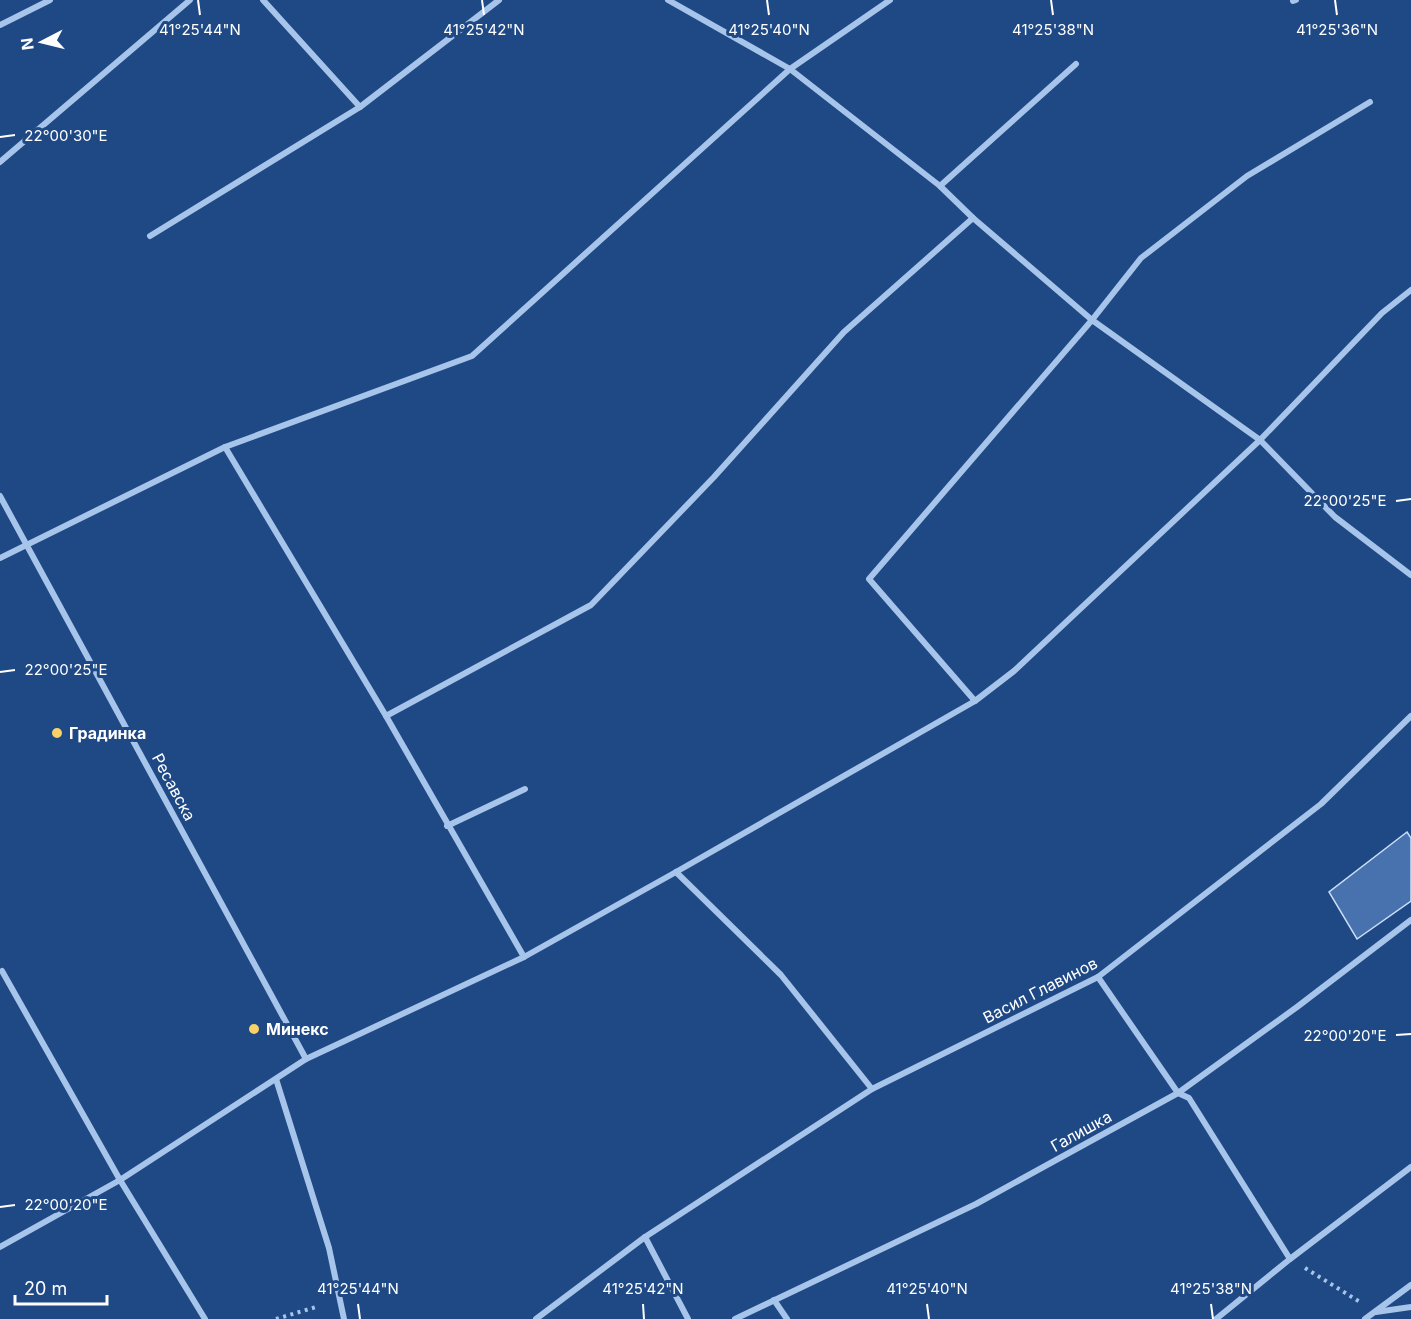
<svg xmlns="http://www.w3.org/2000/svg" width="1411" height="1319" viewBox="0 0 1411 1319" font-family="Inter,sans-serif">
<style>
.building{fill:#4772ae;stroke:#ccdef7;stroke-width:1.5}
.lines{fill:none;stroke-linecap:round;stroke-linejoin:round}
.path{stroke:#a7c4ea;stroke-width:4;stroke-dasharray:3 4.5;stroke-linecap:butt}
.street{stroke:#a7c4ea;stroke-width:6}
.ticks{fill:none;stroke:#fff;stroke-width:2}
.poi-dot{fill:#f8d267;stroke:#1f4985;stroke-width:2}
.labels{text-anchor:middle;stroke-width:6;stroke-linejoin:round;paint-order:stroke}
.poi-label{font-size:16px;font-weight:bold;fill:#fff;stroke:#1f4985;text-anchor:start}
.street-label{font-size:16px;fill:#fff;stroke:#1f4985}
.ticks-label{font-size:15px;text-anchor:middle;fill:#fff;stroke:#1f4985;stroke-width:6;stroke-linejoin:round;paint-order:stroke}
</style>
<rect width="100%" height="100%" fill="#1f4985"/>
<!-- building -->
<path class="building" d="M 1407,832 L 1411,838 L 1411,901 L 1357,939 L 1329,892 Z"/>
<g class="lines">
<!-- path -->
<g class="path">
<path d="M 1305,1268 L 1360,1302"/>
<path d="M 276,1319 L 316,1307"/>
</g>
<!-- street -->
<g class="street">
<path d="M 263,0 L 360,107"/>
<path d="M 668,0 L 790,69 L 940,186 L 973,218 L 1092,320 L 1260,440 L 1335,517 L 1411,575"/>
<path d="M 1293,1 L 1296,0"/>
<path d="M 0,25 L 50,0"/>
<path d="M 0,162 L 190,0"/>
<path d="M 940,186 L 1076,64"/>
<path d="M 150,236 L 360,107 L 499,0"/>
<path d="M 225,447 L 386,716 L 591,605 L 714,477 L 844,332 L 973,218"/>
<path d="M 0,496 L 306,1059"/>
<path d="M 0,558 L 225,447 L 472,356 L 790,69 L 890,0"/>
<path d="M 975,701 L 869,579 L 1092,320 L 1141,258 L 1247,176 L 1370,102"/>
<path d="M 386,716 L 524,957"/>
<path d="M 447,826 L 525,789"/>
<path d="M 676,872 L 781,975 L 872,1089"/>
<path d="M 2,971 L 120,1180 L 205,1319"/>
<path d="M 1098,977 L 1178,1093 L 1189,1098 L 1290,1259"/>
<path d="M 276,1079 L 329,1248 L 344,1319"/>
<path d="M 645,1237 L 688,1319"/>
<path d="M 0,1247 L 120,1180 L 306,1059 L 524,957 L 676,872 L 975,701 L 1014,671 L 1260,440 L 1382,313 L 1411,290"/>
<path d="M 774,1300 L 787,1319"/>
<path d="M 1376,1312 L 1411,1307"/>
<path d="M 536,1319 L 645,1237 L 872,1089 L 1098,977 L 1321,804 L 1411,716"/>
<path d="M 735,1319 L 976,1204 L 1178,1093 L 1297,1007 L 1411,920"/>
<path d="M 1216,1319 L 1290,1259 L 1411,1167"/>
<path d="M 1365,1319 L 1411,1285"/>
</g>
</g>
<!-- ticks -->
<path class="ticks" d="M 198,0 L 200,15M 482,0 L 484,15M 767,0 L 769,15M 1051,0 L 1053,15M 1335,0 L 1337,15M 0,137 L 15,135M 1396,501 L 1411,499M 0,672 L 15,670M 1396,1035 L 1411,1034M 0,1207 L 15,1205M 358,1304 L 360,1319M 643,1304 L 644,1319M 927,1304 L 929,1319M 1211,1304 L 1213,1319"/>
<!-- markers -->
<g class="poi-dot">
<circle cx="57" cy="733" r="6"/>
<circle cx="254" cy="1029" r="6"/>
</g>
<g class="labels">
<!-- poi labels -->
<g class="poi-label">
<text x="69" y="739">Градинка</text>
<text x="266" y="1035">Минекс</text>
</g>
<!-- street labels -->
<g class="street-label">
<text transform="translate(174 787) rotate(62)" y="6">Ресавска</text>
<text transform="translate(1040 990) rotate(-27)" y="6">Васил Главинов</text>
<text transform="translate(1081 1131) rotate(-29)" y="6">Галишка</text>
</g>
</g>
<g class="ticks-label">
<text x="200" y="35">41°25'44"N</text>
<text x="484" y="35">41°25'42"N</text>
<text x="769" y="35">41°25'40"N</text>
<text x="1053" y="35">41°25'38"N</text>
<text x="1337" y="35">41°25'36"N</text>
<text x="66" y="141">22°00'30"E</text>
<text x="1345" y="506">22°00'25"E</text>
<text x="66" y="675">22°00'25"E</text>
<text x="1345" y="1041">22°00'20"E</text>
<text x="66" y="1210">22°00'20"E</text>
<text x="358" y="1294">41°25'44"N</text>
<text x="643" y="1294">41°25'42"N</text>
<text x="927" y="1294">41°25'40"N</text>
<text x="1211" y="1294">41°25'38"N</text>
</g>
<!-- north arrow -->
<g transform="translate(42 42) rotate(263)" stroke="#1f4985" stroke-width="4.5" paint-order="stroke">
<path d="M0-4.5L10 22L0 15L-10 22Z" fill="#ffffff"/>
<text y="-9" font-size="16" font-weight="bold" text-anchor="middle" fill="#ffffff">N</text>
</g>
<!-- scale -->
<path d="M15 1295v9h92v-9" fill="none" stroke="#ffffff" stroke-width="3"/>
<text x="24" y="1295" font-size="18" fill="#ffffff" stroke="#1f4985" stroke-width="4.5" paint-order="stroke">20 m</text>
</svg>
